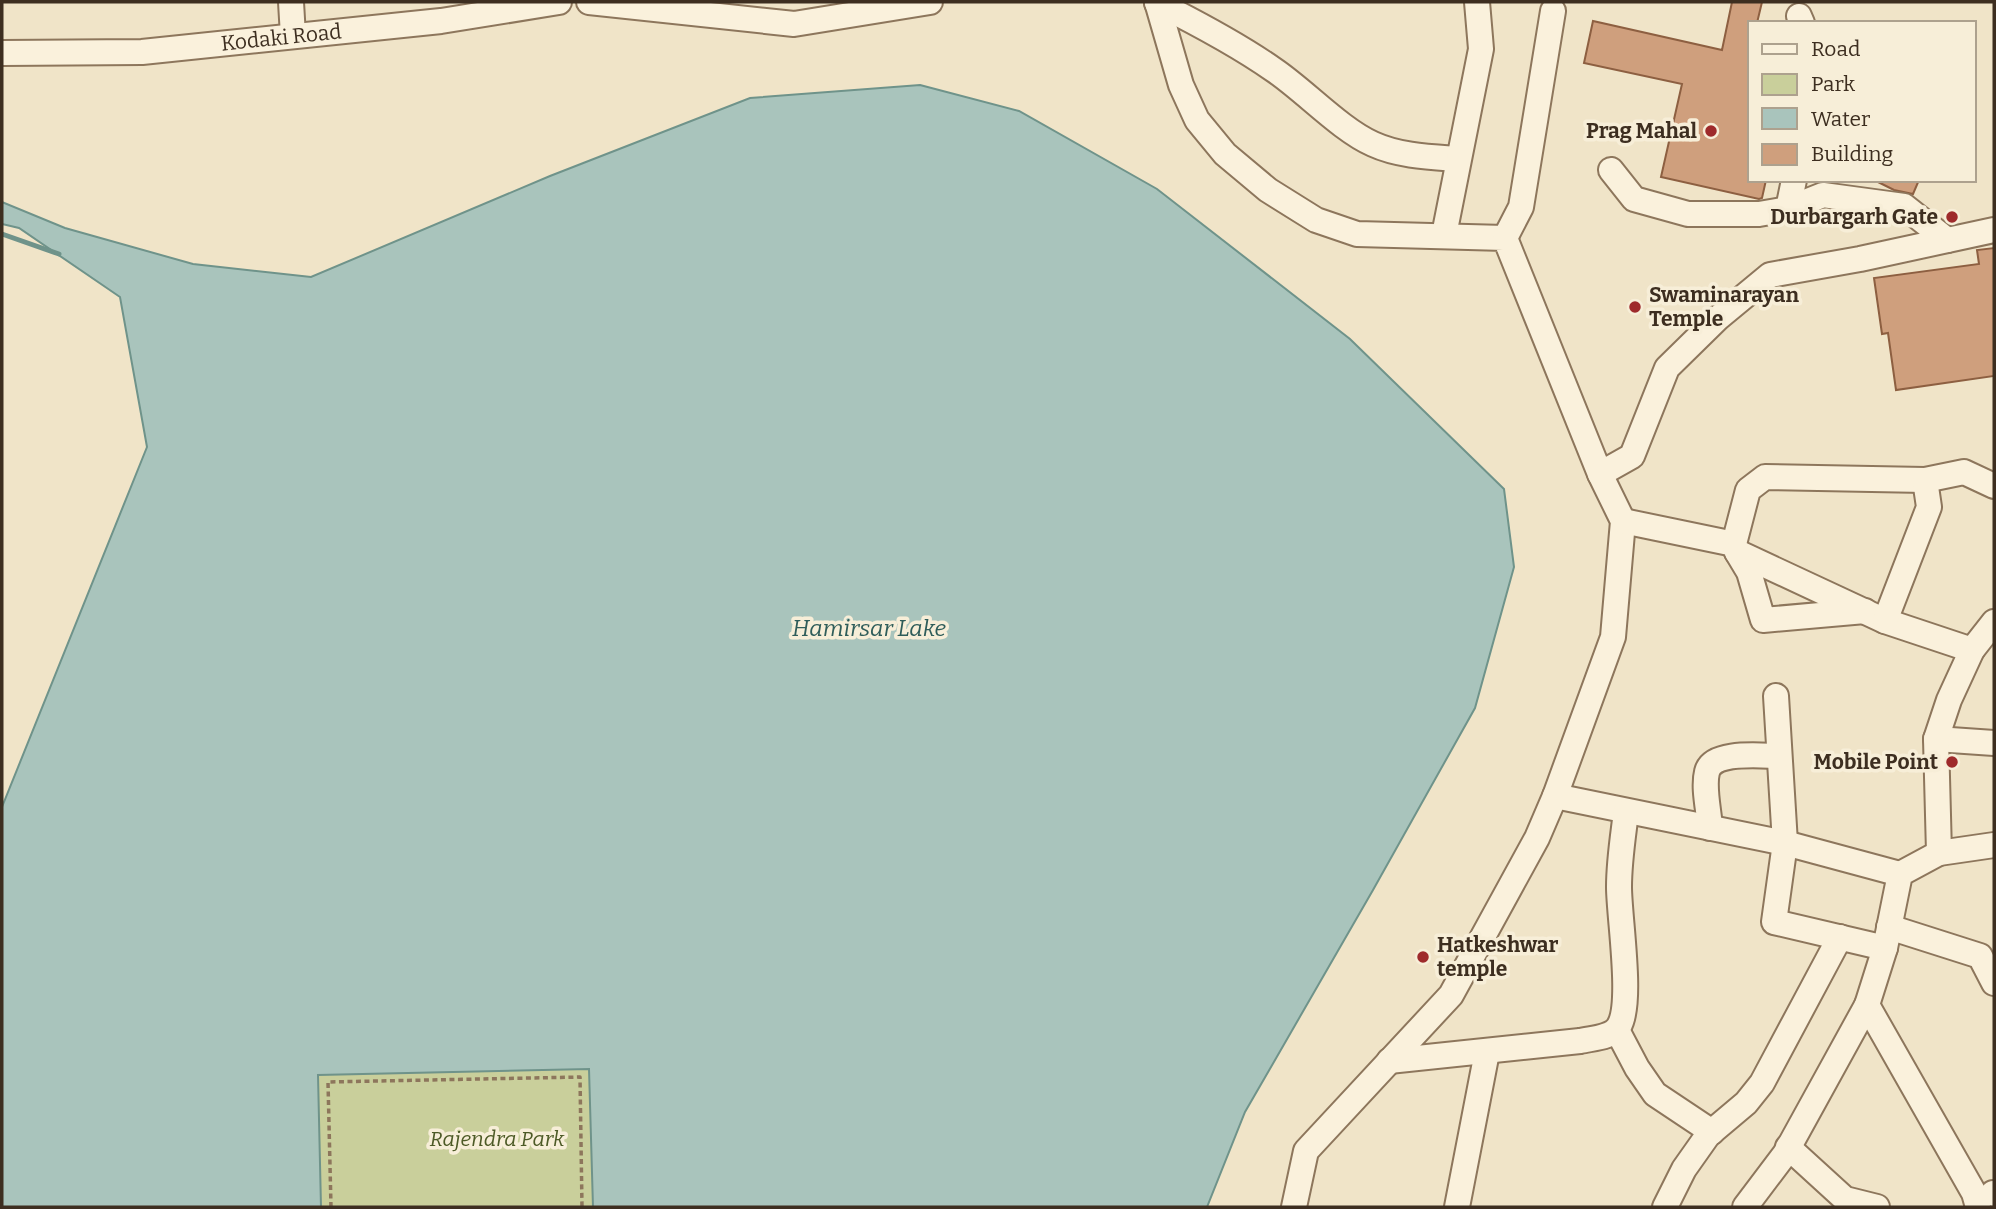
<svg xmlns="http://www.w3.org/2000/svg" width="1996" height="1209" viewBox="0 0 1996 1209" font-family="Bitter,serif">
<style>
.green{fill:#c9cf9b}
.water{fill:#a9c4bc;stroke:#6f938a;stroke-width:2}
.lines{fill:none;stroke-linecap:round;stroke-linejoin:round}
.stream{stroke:#6f938a;stroke-width:5}
.building{fill:#cf9f7d;stroke:#8d5f41;stroke-width:2}
.minor-casing{stroke:#8d765c;stroke-width:28}
.path{stroke:#8d765c;stroke-width:3.5;stroke-dasharray:5 3.5;stroke-linecap:butt}
.minor{stroke:#faf1dc;stroke-width:24}
.poi-dot{fill:#9e2a2b;stroke:#f7eed8;stroke-width:2.5}
.labels{text-anchor:middle;stroke-width:7;stroke-linejoin:round;paint-order:stroke}
.street-label{font-size:21px;fill:#3d2e20;stroke:#f7eed8}
.poi-label{font-size:21px;font-weight:bold;fill:#3d2e20;stroke:#f7eed8;text-anchor:end}
.park-label{font-size:21px;font-style:italic;fill:#4d5a26;stroke:#f7eed8}
.water-label{font-size:23px;font-style:italic;fill:#2f5d5a;stroke:#f7eed8}
</style>
<rect width="100%" height="100%" fill="#f0e4c8"/>
<!-- green -->
<path class="green" d="M 590,1069 L 593,1207 L 321,1207 L 318,1075 Z"/>
<!-- water -->
<path class="water" d="M 920,85 L 1019,111 L 1157,189 L 1350,339 L 1504,489 L 1514,567 L 1475,708 L 1373,890 L 1245,1112 L 1207,1207 L 593,1207 L 589,1069 L 318,1075 L 321,1207 L 2,1207 L 2,807 L 147,447 L 120,297 L 19,228 L 2,224 L 2,202 L 65,228 L 193,264 L 311,277 L 550,176 L 750,98 Z"/>
<g class="lines">
<!-- stream -->
<path class="stream" d="M 2,234 L 59,254"/>
</g>
<!-- building -->
<g class="building">
<path d="M 1732,2 L 1762,2 L 1757,23 L 1749,23 L 1749,180 L 1766,180 L 1762,198 L 1759,199 L 1661,177 L 1682,84 L 1584,63 L 1593,21 L 1722,50 Z"/>
<path d="M 1874,180 L 1919,180 L 1913,194 L 1894,190 Z"/>
<path d="M 1994,248 L 1994,376 L 1896,390 L 1888,333 L 1882,334 L 1874,278 L 1979,264 L 1977,250 Z"/>
</g>
<g class="lines">
<!-- minor casing -->
<g class="minor-casing">
<g id="minor">
<path d="M 291,2 L 293,36"/>
<path d="M 589,2 L 794,24 L 930,2"/>
<path d="M 1157,2 L 1181,85 L 1197,120 L 1225,154 L 1268,190 L 1316,220 L 1357,234 L 1505,238 L 1600,474 L 1623,521 L 1613,637 L 1555,796 L 1537,838 L 1451,995 L 1306,1151 L 1294,1207"/>
<path d="M 1157,3 C 1197,23 1237,44 1274,70 C 1305,91 1341,130 1373,144 C 1399,156 1430,157 1458,159"/>
<path d="M 1799,16 L 1802,23"/>
<path id="s1" d="M 2,53 L 142,52 L 441,21 L 559,2"/>
<path d="M 1611,170 L 1634,199 L 1688,214 L 1759,214 L 1788,209 L 1823,195 L 1904,206 L 1947,240"/>
<path d="M 1788,209 L 1794,180"/>
<path d="M 1444,235 L 1481,49 L 1477,2"/>
<path d="M 1505,238 L 1521,207 L 1553,11"/>
<path d="M 1600,474 L 1632,456 L 1667,368 L 1718,318 L 1770,275 L 1860,259 L 1994,230"/>
<path d="M 1623,521 L 1734,544 L 1737,552 L 1885,621 L 1972,650"/>
<path d="M 1734,544 L 1748,490 L 1765,477 L 1925,480 L 1964,472 L 1994,486"/>
<path d="M 1737,552 L 1749,572 L 1763,620 L 1865,611"/>
<path d="M 1885,621 L 1929,507 L 1925,480"/>
<path d="M 1776,696 L 1785,843 L 1774,922 L 1885,948"/>
<path d="M 1936,739 L 1994,743"/>
<path d="M 1555,796 L 1785,843 L 1900,874"/>
<path d="M 1710,828 C 1709,811 1703,788 1707,772 C 1712,750 1762,756 1779,756"/>
<path d="M 1939,853 L 1994,845"/>
<path d="M 1889,927 L 1980,956 L 1994,983"/>
<path d="M 1867,1005 L 1974,1193 L 1978,1207"/>
<path d="M 1617,1030 L 1637,1068 L 1655,1094 L 1712,1132"/>
<path d="M 1389,1061 L 1580,1041 C 1593,1038 1612,1038 1619,1026 C 1633,1003 1619,917 1619,887 C 1619,861 1623,837 1626,812"/>
<path d="M 1788,1147 L 1845,1199 L 1877,1207"/>
<path d="M 1993,1193 L 1994,1194"/>
<path d="M 1457,1207 L 1487,1052"/>
<path d="M 1665,1207 L 1684,1169 L 1708,1135 L 1746,1103 L 1762,1083 L 1840,937"/>
<path d="M 1745,1207 L 1785,1154 L 1867,1005 L 1885,948 L 1900,874 L 1939,853 L 1936,739 L 1949,700 L 1972,650 L 1994,622"/>
</g>
</g>
<!-- path -->
<path class="path" d="M 331,1207 L 328,1082 L 580,1077 L 582,1207"/>
<!-- minor -->
<use href="#minor" class="minor"/>
</g>
<!-- markers -->
<g class="poi-dot">
<circle cx="1711" cy="131" r="7"/>
<circle cx="1952" cy="217" r="7"/>
<circle cx="1635" cy="307" r="7"/>
<circle cx="1952" cy="762" r="7"/>
<circle cx="1423" cy="957" r="7"/>
</g>
<g class="labels">
<!-- street labels -->
<g class="street-label">
<text dy="7" stroke="none"><textPath href="#s1" startOffset="280">Kodaki Road</textPath></text>
</g>
<!-- poi labels -->
<g class="poi-label">
<text x="1697" y="138">Prag Mahal</text>
<text x="1938" y="224">Durbargarh Gate</text>
<text x="1649" y="302" text-anchor="start">Swaminarayan<tspan x="1649" dy="24">Temple</tspan></text>
<text x="1938" y="769">Mobile Point</text>
<text x="1437" y="952" text-anchor="start">Hatkeshwar<tspan x="1437" dy="24">temple</tspan></text>
</g>
<!-- park labels -->
<g class="park-label">
<text x="497" y="1146">Rajendra Park</text>
</g>
<!-- water labels -->
<g class="water-label">
<text x="869" y="636">Hamirsar Lake</text>
</g>
</g>
<!-- border -->
<rect width="1996" height="1209" fill="none" stroke="#3d2e20" stroke-width="7"/>
<!-- legend -->
<rect x="1748" y="21" width="228" height="161" fill="#f7eed8" stroke="#ada18e" stroke-width="2"/>
<rect x="1762" y="44" width="35" height="10" fill="#faf1dc" stroke="#ada18e" stroke-width="2"/>
<text x="1811" y="56" font-size="21" fill="#3d2e20">Road</text>
<rect x="1762" y="74" width="35" height="21" fill="#c9cf9b" stroke="#ada18e" stroke-width="2"/>
<text x="1811" y="91" font-size="21" fill="#3d2e20">Park</text>
<rect x="1762" y="108" width="35" height="21" fill="#a9c4bc" stroke="#ada18e" stroke-width="2"/>
<text x="1811" y="126" font-size="21" fill="#3d2e20">Water</text>
<rect x="1762" y="144" width="35" height="21" fill="#cf9f7d" stroke="#ada18e" stroke-width="2"/>
<text x="1811" y="161" font-size="21" fill="#3d2e20">Building</text>
</svg>
